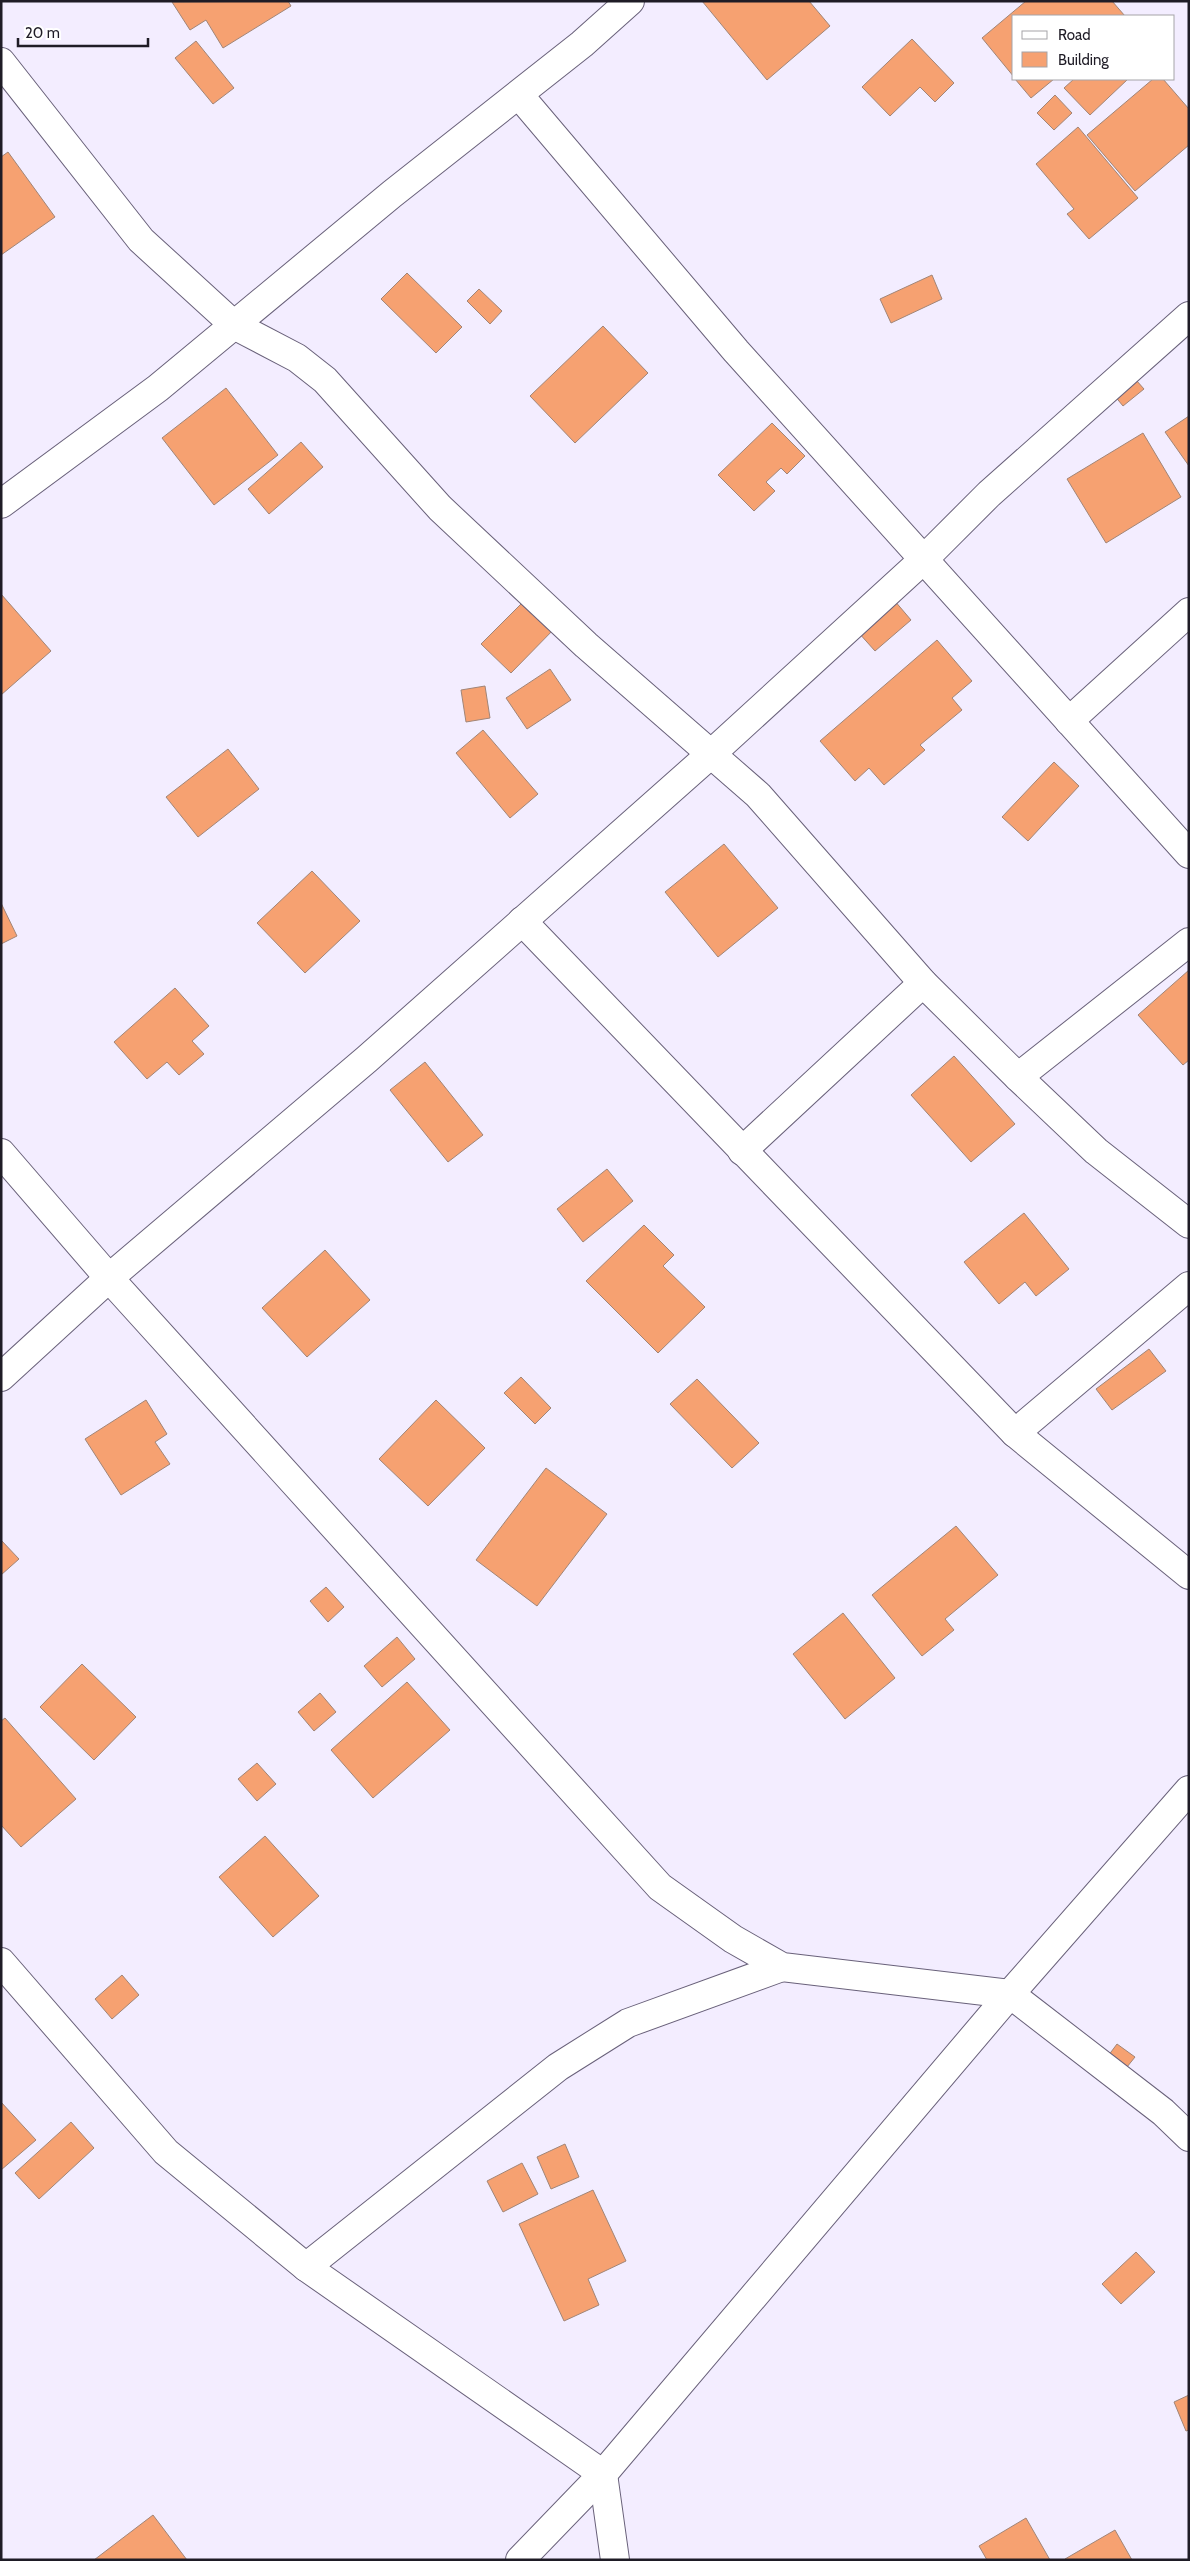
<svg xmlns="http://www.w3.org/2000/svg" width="1190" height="2561" viewBox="0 0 1190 2561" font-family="Cabin,sans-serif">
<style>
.building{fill:#f6a171;stroke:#a18577}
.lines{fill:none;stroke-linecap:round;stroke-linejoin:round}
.minor-casing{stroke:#69617a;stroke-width:30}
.minor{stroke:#fff;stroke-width:28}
</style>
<rect width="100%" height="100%" fill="#f3edff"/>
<!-- building -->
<g class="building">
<path d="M 288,1 L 291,6 L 223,48 L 206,20 L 190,30 L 172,2 Z"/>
<path d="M 702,1 L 809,1 L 830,26 L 767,80 Z"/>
<path d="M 1026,1 L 1112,1 L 1125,16 L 1014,16 L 1014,77 L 982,38 Z"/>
<path d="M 912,39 L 954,83 L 935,102 L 920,87 L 890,116 L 862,87 Z"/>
<path d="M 196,41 L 234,88 L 213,104 L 175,58 Z"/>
<path d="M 1015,79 L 1054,79 L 1031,98 Z"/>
<path d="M 1074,79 L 1128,79 L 1090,115 L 1064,88 Z"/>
<path d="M 1153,79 L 1163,79 L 1189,109 L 1189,145 L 1135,191 L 1087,135 Z"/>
<path d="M 1055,95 L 1072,113 L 1054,130 L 1037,113 Z"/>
<path d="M 1078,127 L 1138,198 L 1089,239 L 1067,214 L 1074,209 L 1036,164 Z"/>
<path d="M 8,152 L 55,217 L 1,255 L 1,157 Z"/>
<path d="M 407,273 L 462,327 L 436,353 L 381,299 Z"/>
<path d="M 932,275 L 942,299 L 891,323 L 880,299 Z"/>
<path d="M 479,289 L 502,311 L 490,324 L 467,301 Z"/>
<path d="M 603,326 L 648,373 L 575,443 L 530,396 Z"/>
<path d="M 1129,372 L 1144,389 L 1123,406 L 1109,389 Z"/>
<path d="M 226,388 L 278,455 L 214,505 L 162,438 Z"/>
<path d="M 1189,416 L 1189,466 L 1165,432 Z"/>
<path d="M 772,423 L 805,456 L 787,474 L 781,468 L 766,482 L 775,491 L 754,511 L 718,475 Z"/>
<path d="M 1143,433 L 1181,497 L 1106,543 L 1067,479 Z"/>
<path d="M 301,442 L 323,467 L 269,514 L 248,489 Z"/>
<path d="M 1,594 L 51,651 L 1,695 Z"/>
<path d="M 528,597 L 557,626 L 511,673 L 481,644 Z"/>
<path d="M 894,600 L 911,620 L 875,651 L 858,632 Z"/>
<path d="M 937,640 L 972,681 L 952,698 L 962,710 L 920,745 L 925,750 L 884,785 L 869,768 L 855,781 L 820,741 Z"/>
<path d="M 550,669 L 571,700 L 527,729 L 506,698 Z"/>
<path d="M 485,686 L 490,718 L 466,722 L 461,690 Z"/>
<path d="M 483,730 L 538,794 L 510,818 L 456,753 Z"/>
<path d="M 228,749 L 259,789 L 198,837 L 166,797 Z"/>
<path d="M 1054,762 L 1079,786 L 1028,841 L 1002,817 Z"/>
<path d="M 724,844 L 778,908 L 718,957 L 665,892 Z"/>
<path d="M 312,871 L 360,921 L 305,973 L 257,923 Z"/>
<path d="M 1,903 L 17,936 L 1,944 Z"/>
<path d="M 1189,970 L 1189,1060 L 1183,1065 L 1138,1015 Z"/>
<path d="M 175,988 L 209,1026 L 192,1041 L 204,1054 L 179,1075 L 167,1062 L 147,1079 L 114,1042 Z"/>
<path d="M 954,1056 L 1015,1124 L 971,1162 L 911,1095 Z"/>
<path d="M 425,1062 L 483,1135 L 448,1162 L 390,1090 Z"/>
<path d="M 607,1169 L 633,1201 L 583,1242 L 557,1209 Z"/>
<path d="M 1024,1213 L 1069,1269 L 1036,1296 L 1025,1282 L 999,1304 L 964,1262 Z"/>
<path d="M 644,1225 L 674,1255 L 663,1266 L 705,1307 L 658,1353 L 586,1281 Z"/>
<path d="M 325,1250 L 370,1300 L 307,1357 L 262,1308 Z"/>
<path d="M 1149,1349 L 1166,1371 L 1112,1410 L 1096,1389 Z"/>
<path d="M 521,1377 L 551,1408 L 535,1424 L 504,1393 Z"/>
<path d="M 697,1379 L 759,1443 L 732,1468 L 670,1404 Z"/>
<path d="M 146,1400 L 167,1434 L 155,1442 L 170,1464 L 121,1495 L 85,1439 Z"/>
<path d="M 436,1400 L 485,1448 L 428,1506 L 379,1459 Z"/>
<path d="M 546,1468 L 607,1514 L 537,1606 L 476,1560 Z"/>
<path d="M 956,1526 L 998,1575 L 945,1619 L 954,1630 L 922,1656 L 872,1595 Z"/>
<path d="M 1,1540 L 19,1559 L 1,1575 Z"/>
<path d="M 326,1587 L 344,1607 L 328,1622 L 310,1601 Z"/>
<path d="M 843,1613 L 895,1678 L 845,1719 L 793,1654 Z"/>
<path d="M 397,1637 L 415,1659 L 382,1687 L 364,1666 Z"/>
<path d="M 82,1664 L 136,1717 L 94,1760 L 40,1707 Z"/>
<path d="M 407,1682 L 450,1730 L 373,1798 L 331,1750 Z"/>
<path d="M 320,1693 L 336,1712 L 314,1731 L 298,1712 Z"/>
<path d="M 5,1718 L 76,1799 L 21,1847 L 1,1825 L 1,1721 Z"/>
<path d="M 257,1763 L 276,1784 L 257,1801 L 238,1779 Z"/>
<path d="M 265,1836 L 319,1896 L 273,1937 L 219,1877 Z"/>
<path d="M 122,1975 L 139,1995 L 112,2019 L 95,1999 Z"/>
<path d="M 1117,2044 L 1135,2057 L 1119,2077 L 1102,2064 Z"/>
<path d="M 1,2102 L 36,2140 L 1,2170 Z"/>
<path d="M 71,2122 L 94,2148 L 39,2199 L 15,2173 Z"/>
<path d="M 565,2144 L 579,2177 L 551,2189 L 537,2157 Z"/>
<path d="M 522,2163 L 538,2194 L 503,2212 L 487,2181 Z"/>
<path d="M 593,2190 L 626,2261 L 588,2279 L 599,2305 L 564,2321 L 519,2224 Z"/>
<path d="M 1136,2252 L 1155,2272 L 1121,2304 L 1102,2284 Z"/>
<path d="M 1189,2395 L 1189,2430 L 1186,2431 L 1174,2402 Z"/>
<path d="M 153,2515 L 187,2560 L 94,2560 Z"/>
<path d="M 1026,2518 L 1050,2560 L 987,2560 L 979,2546 Z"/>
<path d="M 1115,2530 L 1132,2560 L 1066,2560 L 1065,2559 Z"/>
</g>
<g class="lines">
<!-- minor casing -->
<g class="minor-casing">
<g id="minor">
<path d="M 1,62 L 141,240 L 234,325 L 297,358 L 325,380 L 440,508 L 586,645 L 758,795 L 923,983 L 1018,1077 L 1096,1151 L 1189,1224"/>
<path d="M 519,95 L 736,351 L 1189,854"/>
<path d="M 1,504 L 158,388 L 392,194 L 582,44 L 630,1"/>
<path d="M 1069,721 L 1189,612"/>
<path d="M 522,921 L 1015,1433 L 1189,1575"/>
<path d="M 1018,1077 L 1189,942"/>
<path d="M 742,1151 L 923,983"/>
<path d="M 1,1153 L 109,1278 L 660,1887 L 733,1939 L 782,1967 L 1010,1994 L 1163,2112 L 1189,2137"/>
<path d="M 1,1377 L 109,1278 L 367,1059 L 711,754 L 923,560 L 989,494 L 1189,316"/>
<path d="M 1015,1433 L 1189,1286"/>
<path d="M 1,1962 L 166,2152 L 306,2267 L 603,2474 L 615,2560"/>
<path d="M 306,2267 L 558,2067 L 628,2023 L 782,1967"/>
<path d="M 520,2560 L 603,2474 L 1010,1994 L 1189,1790"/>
</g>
</g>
<!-- minor -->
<use href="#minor" class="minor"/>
</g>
<!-- border -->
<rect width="1190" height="2561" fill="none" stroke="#1f1c26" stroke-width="5"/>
<!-- legend -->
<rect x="1012" y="15" width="162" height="65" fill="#ffffff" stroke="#a5a4a8"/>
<rect x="1022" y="31" width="25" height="8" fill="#ffffff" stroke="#a5a4a8"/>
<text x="1058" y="40" font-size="15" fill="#1f1c26">Road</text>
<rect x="1022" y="52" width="25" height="15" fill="#f6a171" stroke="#a5a4a8"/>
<text x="1058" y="65" font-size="15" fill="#1f1c26">Building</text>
<!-- scale -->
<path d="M18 38v8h130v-8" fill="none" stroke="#1f1c26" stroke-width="2.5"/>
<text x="25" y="38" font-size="15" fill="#1f1c26" stroke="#ffffff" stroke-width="4" paint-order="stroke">20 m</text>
</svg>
